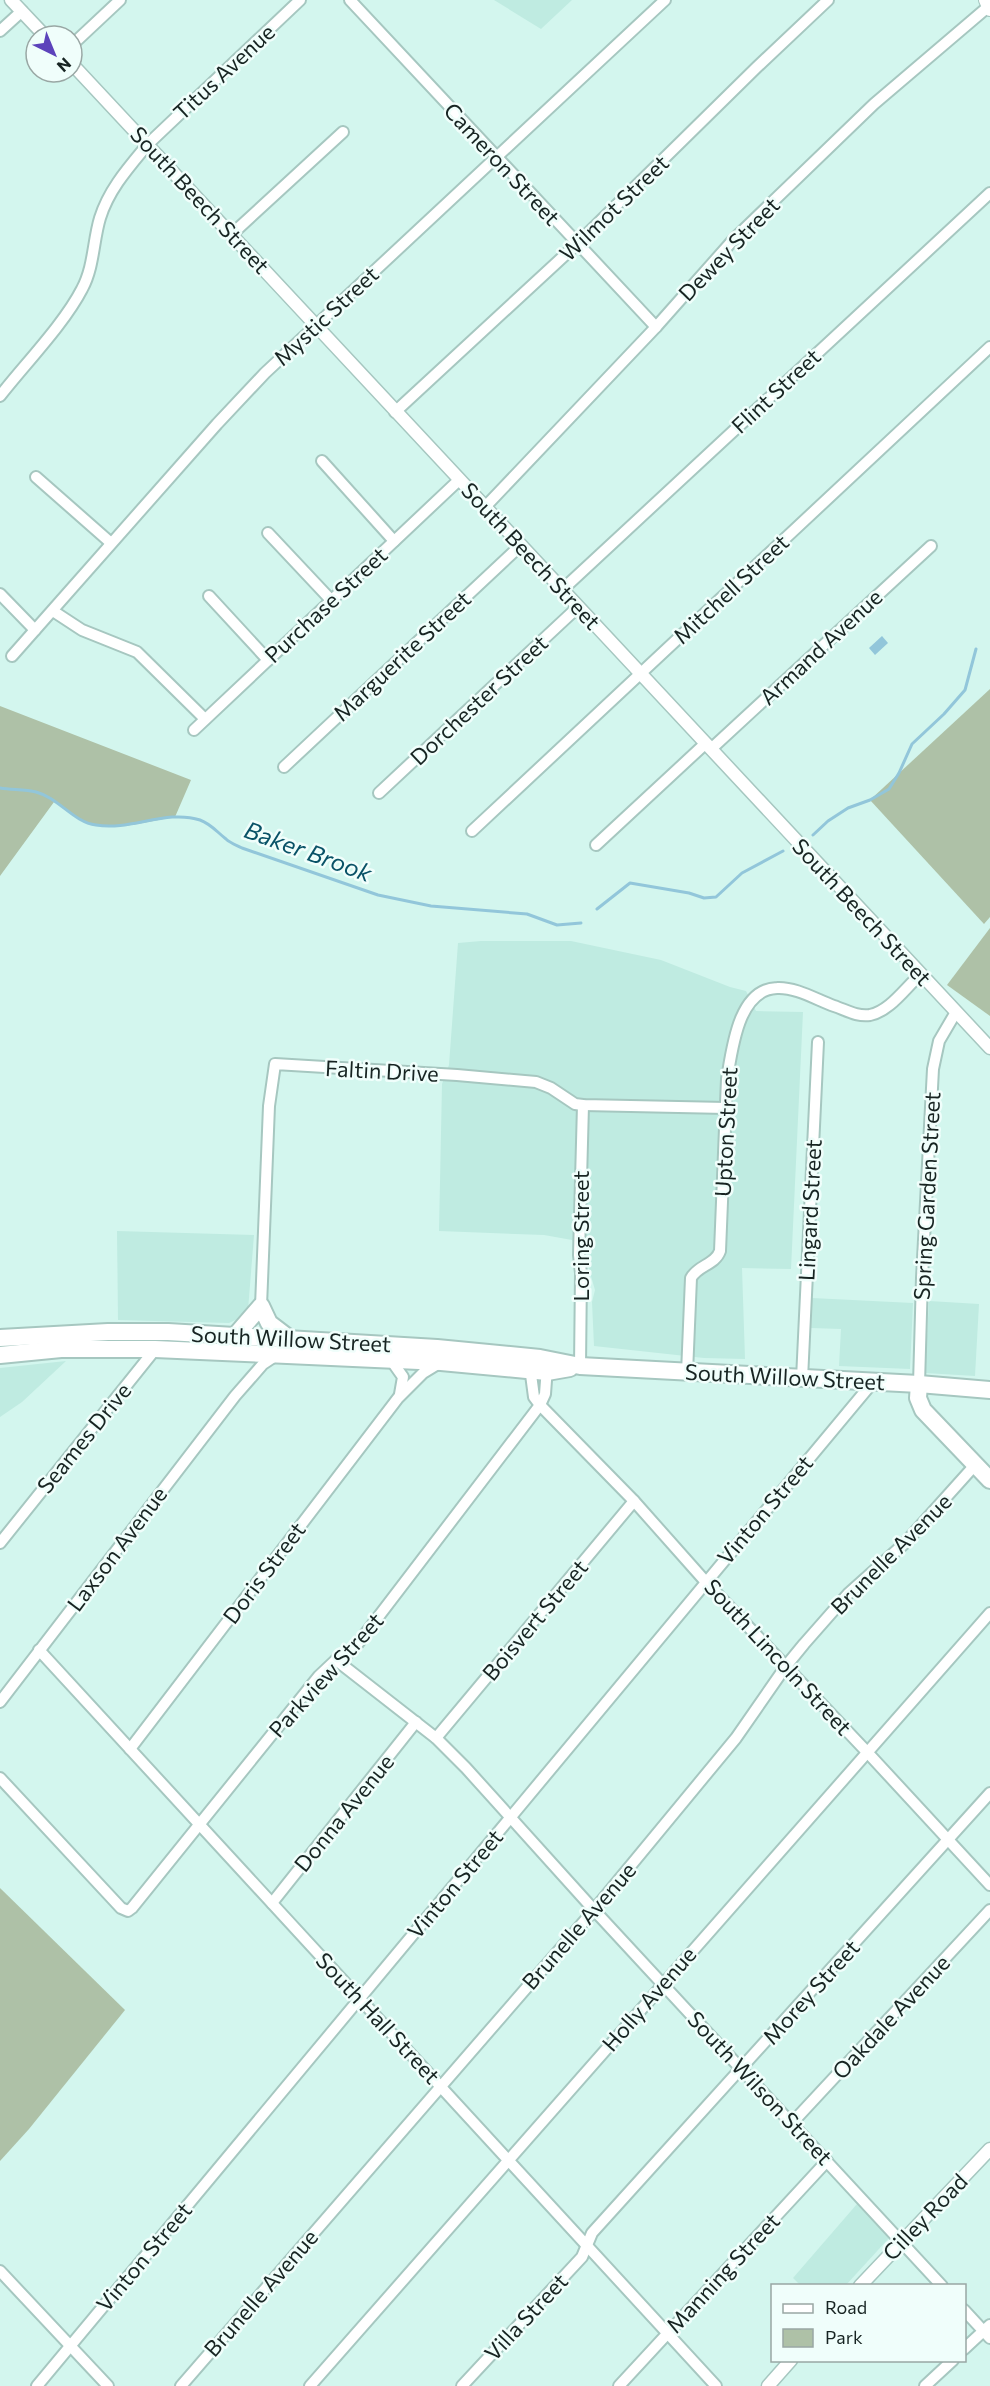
<svg xmlns="http://www.w3.org/2000/svg" width="990" height="2386" viewBox="0 0 990 2386" font-family="Commissioner,sans-serif">
<style>
.built{fill:#bfebe1}
.green{fill:#aec1a7}
.water{fill:#92c6da}
.lines{fill:none;stroke-linecap:round;stroke-linejoin:round}
.stream{stroke:#92c6da;stroke-width:3}
.minor-casing{stroke:#a6c7c0;stroke-width:14}
.tertiary-casing{stroke:#a6c7c0;stroke-width:15}
.secondary-casing{stroke:#a6c7c0;stroke-width:16}
.primary-casing{stroke:#a6c7c0;stroke-width:20}
.minor{stroke:#fff;stroke-width:10}
.tertiary{stroke:#fff;stroke-width:12}
.secondary{stroke:#fff;stroke-width:14}
.primary{stroke:#fff;stroke-width:16}
.labels{text-anchor:middle;stroke-width:5;stroke-linejoin:round;paint-order:stroke}
.street-label{font-size:22px;fill:#172422;stroke:#f0fefb}
.water-label{font-size:24px;font-style:italic;fill:#095267;stroke:#f0fefb}
</style>
<rect width="100%" height="100%" fill="#d3f6ee"/>
<!-- built -->
<g class="built">
<path d="M 494,0 L 572,0 L 541,29 Z"/>
<path d="M 481,941 L 571,941 L 661,960 L 730,987 L 746,991 L 756,1011 L 803,1012 L 791,1269 L 742,1268 L 745,1359 L 704,1358 L 594,1346 L 592,1302 L 595,1290 L 585,1255 L 572,1240 L 544,1235 L 439,1231 L 442,1084 L 449,1065 L 458,943 Z"/>
<path d="M 117,1231 L 254,1235 L 248,1310 L 244,1316 L 229,1323 L 118,1320 Z"/>
<path d="M 812,1298 L 913,1303 L 910,1369 L 839,1366 L 841,1329 L 811,1328 Z"/>
<path d="M 929,1301 L 979,1304 L 975,1376 L 925,1373 Z"/>
<path d="M 66,1361 L 22,1402 L 0,1417 L 0,1368 Z"/>
<path d="M 857,2204 L 889,2238 L 846,2285 L 800,2285 L 793,2278 Z"/>
</g>
<!-- green -->
<g class="green">
<path d="M 990,689 L 990,917 L 984,924 L 870,800 Z"/>
<path d="M 0,706 L 191,780 L 175,817 C 147,821 113,833 86,822 C 74,818 65,807 54,802 L 0,876 Z"/>
<path d="M 990,928 L 990,1016 L 947,985 Z"/>
<path d="M 0,1888 L 125,2010 L 29,2129 L 0,2161 Z"/>
</g>
<!-- water -->
<path class="water" d="M 882,636 L 888,643 L 875,655 L 869,648 Z"/>
<g class="lines">
<!-- stream -->
<g class="stream">
<path d="M 0,788 C 12,790 25,789 36,792 C 59,798 73,822 96,825 C 131,831 166,809 200,820 C 211,824 217,832 226,839 C 230,843 236,845 242,848 L 378,895 L 431,906 L 527,914 L 557,925 L 581,923"/>
<path d="M 813,835 L 828,821 L 848,808 L 870,800 L 889,789 L 899,773 L 912,744 L 944,714 L 965,690 L 976,649"/>
<path d="M 597,909 L 630,883 L 689,893 L 704,898 L 716,897 L 742,873 L 783,851"/>
</g>
<!-- minor casing -->
<g class="minor-casing">
<g id="minor">
<path d="M 350,0 L 656,327"/>
<path d="M 0,31 L 22,11"/>
<path d="M 72,45 L 120,0"/>
<path d="M 232,234 L 343,132"/>
<path d="M 0,396 C 25,364 64,324 82,289 C 94,267 93,241 100,218 C 109,189 129,167 148,144 L 300,0"/>
<path d="M 395,412 L 578,243 L 757,67 L 828,0"/>
<path d="M 322,461 L 394,541"/>
<path d="M 36,477 L 111,543"/>
<path d="M 485,507 L 656,327 L 734,239 L 874,104 L 989,6"/>
<path d="M 268,533 L 331,600"/>
<path d="M 562,590 L 990,193"/>
<path d="M 0,594 L 35,630"/>
<path d="M 209,596 L 268,660"/>
<path d="M 53,611 L 82,630 L 137,652 L 205,719"/>
<path d="M 12,656 L 217,424 L 265,373 L 665,0"/>
<path d="M 194,730 L 459,480"/>
<path d="M 711,749 L 931,546"/>
<path d="M 284,767 L 521,545"/>
<path d="M 379,793 L 578,607"/>
<path d="M 472,831 L 990,347"/>
<path d="M 596,845 L 706,743"/>
<path d="M 261,1306 L 269,1106 L 275,1064 L 457,1075 L 536,1082 L 551,1088 L 575,1104 L 583,1105 L 726,1108"/>
<path d="M 391,1360 L 403,1377 L 400,1394"/>
<path d="M 580,1366 L 581,1273 L 579,1255 L 583,1105"/>
<path d="M 530,1367 L 534,1397 L 540,1405 L 634,1501 L 705,1581 L 867,1752 L 990,1885"/>
<path d="M 687,1373 L 691,1278 C 698,1265 715,1265 720,1251 L 727,1079 C 732,1050 738,989 777,988 C 796,987 817,1000 834,1006 C 846,1010 857,1017 870,1015 C 890,1011 905,988 920,975"/>
<path d="M 802,1379 L 818,1042"/>
<path d="M 919,1384 L 922,1278 L 933,1069 L 939,1041 L 956,1012"/>
<path d="M 0,1543 L 157,1347"/>
<path d="M 39,1650 L 716,2386"/>
<path d="M 336,1660 L 436,1738 L 466,1768 L 594,1910 L 942,2286"/>
<path d="M 0,1702 L 235,1396 L 263,1364 L 275,1356"/>
<path d="M 436,1738 L 634,1501"/>
<path d="M 130,1749 L 398,1398 L 423,1373 L 441,1362"/>
<path d="M 0,1778 L 121,1908 L 128,1911 L 132,1908 L 319,1676 L 336,1660 L 353,1650 L 540,1405 L 545,1394 L 547,1367"/>
<path d="M 272,1903 L 416,1722"/>
<path d="M 792,2123 L 990,1910"/>
<path d="M 0,2271 L 108,2386"/>
<path d="M 964,2310 L 990,2338"/>
<path d="M 964,2349 L 990,2325"/>
<path d="M 37,2386 L 873,1382"/>
<path d="M 181,2386 L 594,1910 L 736,1738 L 786,1666 L 804,1644 L 848,1594 L 905,1543 L 975,1465"/>
<path d="M 310,2386 L 990,1613"/>
<path d="M 462,2386 L 582,2257 L 592,2233 L 990,1793"/>
<path d="M 619,2386 L 827,2161"/>
<path d="M 925,2386 L 953,2360"/>
</g>
</g>
<!-- tertiary casing -->
<g class="tertiary-casing">
<g id="tertiary">
<path d="M 11,0 L 45,36"/>
<path d="M 72,64 L 990,1048"/>
<path d="M 860,2286 L 990,2149"/>
<path d="M 768,2386 L 791,2360"/>
</g>
</g>
<!-- secondary casing -->
<g class="secondary-casing">
<path id="secondary" d="M 986,0 L 990,9"/>
</g>
<!-- primary casing -->
<g class="primary-casing">
<g id="primary">
<path d="M 235,1336 L 261,1306 L 269,1323 L 290,1339"/>
<path d="M 0,1338 L 108,1332 L 168,1332 L 437,1348 L 540,1358 L 580,1366 L 919,1384 L 990,1390"/>
<path d="M 0,1355 L 61,1349 L 155,1349 L 441,1362 L 547,1372 L 570,1368"/>
<path d="M 919,1384 L 918,1398 L 923,1410 L 990,1480"/>
</g>
</g>
<!-- minor -->
<use href="#minor" class="minor"/>
<!-- tertiary -->
<use href="#tertiary" class="tertiary"/>
<!-- secondary -->
<use href="#secondary" class="secondary"/>
<!-- primary -->
<use href="#primary" class="primary"/>
</g>
<g class="labels">
<!-- street labels -->
<g class="street-label">
<text transform="translate(224 72) rotate(-43)" y="8">Titus Avenue</text>
<text transform="translate(502 164) rotate(47)" y="8">Cameron Street</text>
<text transform="translate(200 200) rotate(47)" y="8">South Beech Street</text>
<text transform="translate(614 208) rotate(-44)" y="8">Wilmot Street</text>
<text transform="translate(729 249) rotate(-46)" y="8">Dewey Street</text>
<text transform="translate(326 316) rotate(-43)" y="8">Mystic Street</text>
<text transform="translate(776 391) rotate(-43)" y="8">Flint Street</text>
<text transform="translate(531 556) rotate(47)" y="8">South Beech Street</text>
<text transform="translate(731 589) rotate(-43)" y="8">Mitchell Street</text>
<text transform="translate(326 605) rotate(-43)" y="8">Purchase Street</text>
<text transform="translate(821 647) rotate(-43)" y="8">Armand Avenue</text>
<text transform="translate(402 656) rotate(-43)" y="8">Marguerite Street</text>
<text transform="translate(479 700) rotate(-43)" y="8">Dorchester Street</text>
<text transform="translate(862 912) rotate(47)" y="8">South Beech Street</text>
<text transform="translate(382 1071) rotate(3)" y="8">Faltin Drive</text>
<text transform="translate(726 1132) rotate(-87)" y="8">Upton Street</text>
<text transform="translate(927 1196) rotate(-87)" y="8">Spring Garden Street</text>
<text transform="translate(810 1210) rotate(-87)" y="8">Lingard Street</text>
<text transform="translate(581 1236) rotate(-90)" y="8">Loring Street</text>
<text transform="translate(291 1339) rotate(3)" y="8">South Willow Street</text>
<text transform="translate(785 1377) rotate(3)" y="8">South Willow Street</text>
<text transform="translate(84 1438) rotate(-51)" y="8">Seames Drive</text>
<text transform="translate(765 1510) rotate(-50)" y="8">Vinton Street</text>
<text transform="translate(117 1549) rotate(-53)" y="8">Laxson Avenue</text>
<text transform="translate(891 1554) rotate(-45)" y="8">Brunelle Avenue</text>
<text transform="translate(264 1573) rotate(-53)" y="8">Doris Street</text>
<text transform="translate(535 1620) rotate(-50)" y="8">Boisvert Street</text>
<text transform="translate(778 1657) rotate(47)" y="8">South Lincoln Street</text>
<text transform="translate(326 1675) rotate(-48)" y="8">Parkview Street</text>
<text transform="translate(344 1813) rotate(-51)" y="8">Donna Avenue</text>
<text transform="translate(455 1884) rotate(-50)" y="8">Vinton Street</text>
<text transform="translate(579 1926) rotate(-49)" y="8">Brunelle Avenue</text>
<text transform="translate(811 1992) rotate(-48)" y="8">Morey Street</text>
<text transform="translate(649 1999) rotate(-49)" y="8">Holly Avenue</text>
<text transform="translate(891 2017) rotate(-47)" y="8">Oakdale Avenue</text>
<text transform="translate(378 2018) rotate(47)" y="8">South Hall Street</text>
<text transform="translate(760 2088) rotate(47)" y="8">South Wilson Street</text>
<text transform="translate(925 2217) rotate(-46)" y="8">Cilley Road</text>
<text transform="translate(144 2257) rotate(-50)" y="8">Vinton Street</text>
<text transform="translate(723 2273) rotate(-47)" y="8">Manning Street</text>
<text transform="translate(261 2293) rotate(-49)" y="8">Brunelle Avenue</text>
<text transform="translate(526 2317) rotate(-47)" y="8">Villa Street</text>
</g>
<!-- water labels -->
<g class="water-label">
<text transform="translate(308 852) rotate(20)" y="8">Baker Brook</text>
</g>
</g>
<!-- legend -->
<rect x="771" y="2284" width="195" height="78" fill="#f0fefb" stroke="#99a7a4" stroke-width="1.5"/>
<rect x="783" y="2304" width="30" height="9" fill="#ffffff" stroke="#99a7a4" stroke-width="1.5"/>
<text x="825" y="2314" font-size="18" fill="#172422">Road</text>
<rect x="783" y="2329" width="30" height="18" fill="#aec1a7" stroke="#99a7a4" stroke-width="1.5"/>
<text x="825" y="2344" font-size="18" fill="#172422">Park</text>
<!-- north arrow -->
<g transform="translate(54 54) rotate(137)"><circle r="28" fill="#f0fefb" stroke="#99a7a4" stroke-width="1.5"/>
<path d="M0-4.5L10 22L0 15L-10 22Z" fill="#5c43bb"/>
<text y="-9" font-size="16" font-weight="bold" text-anchor="middle" fill="#172422">N</text>
</g>
</svg>
